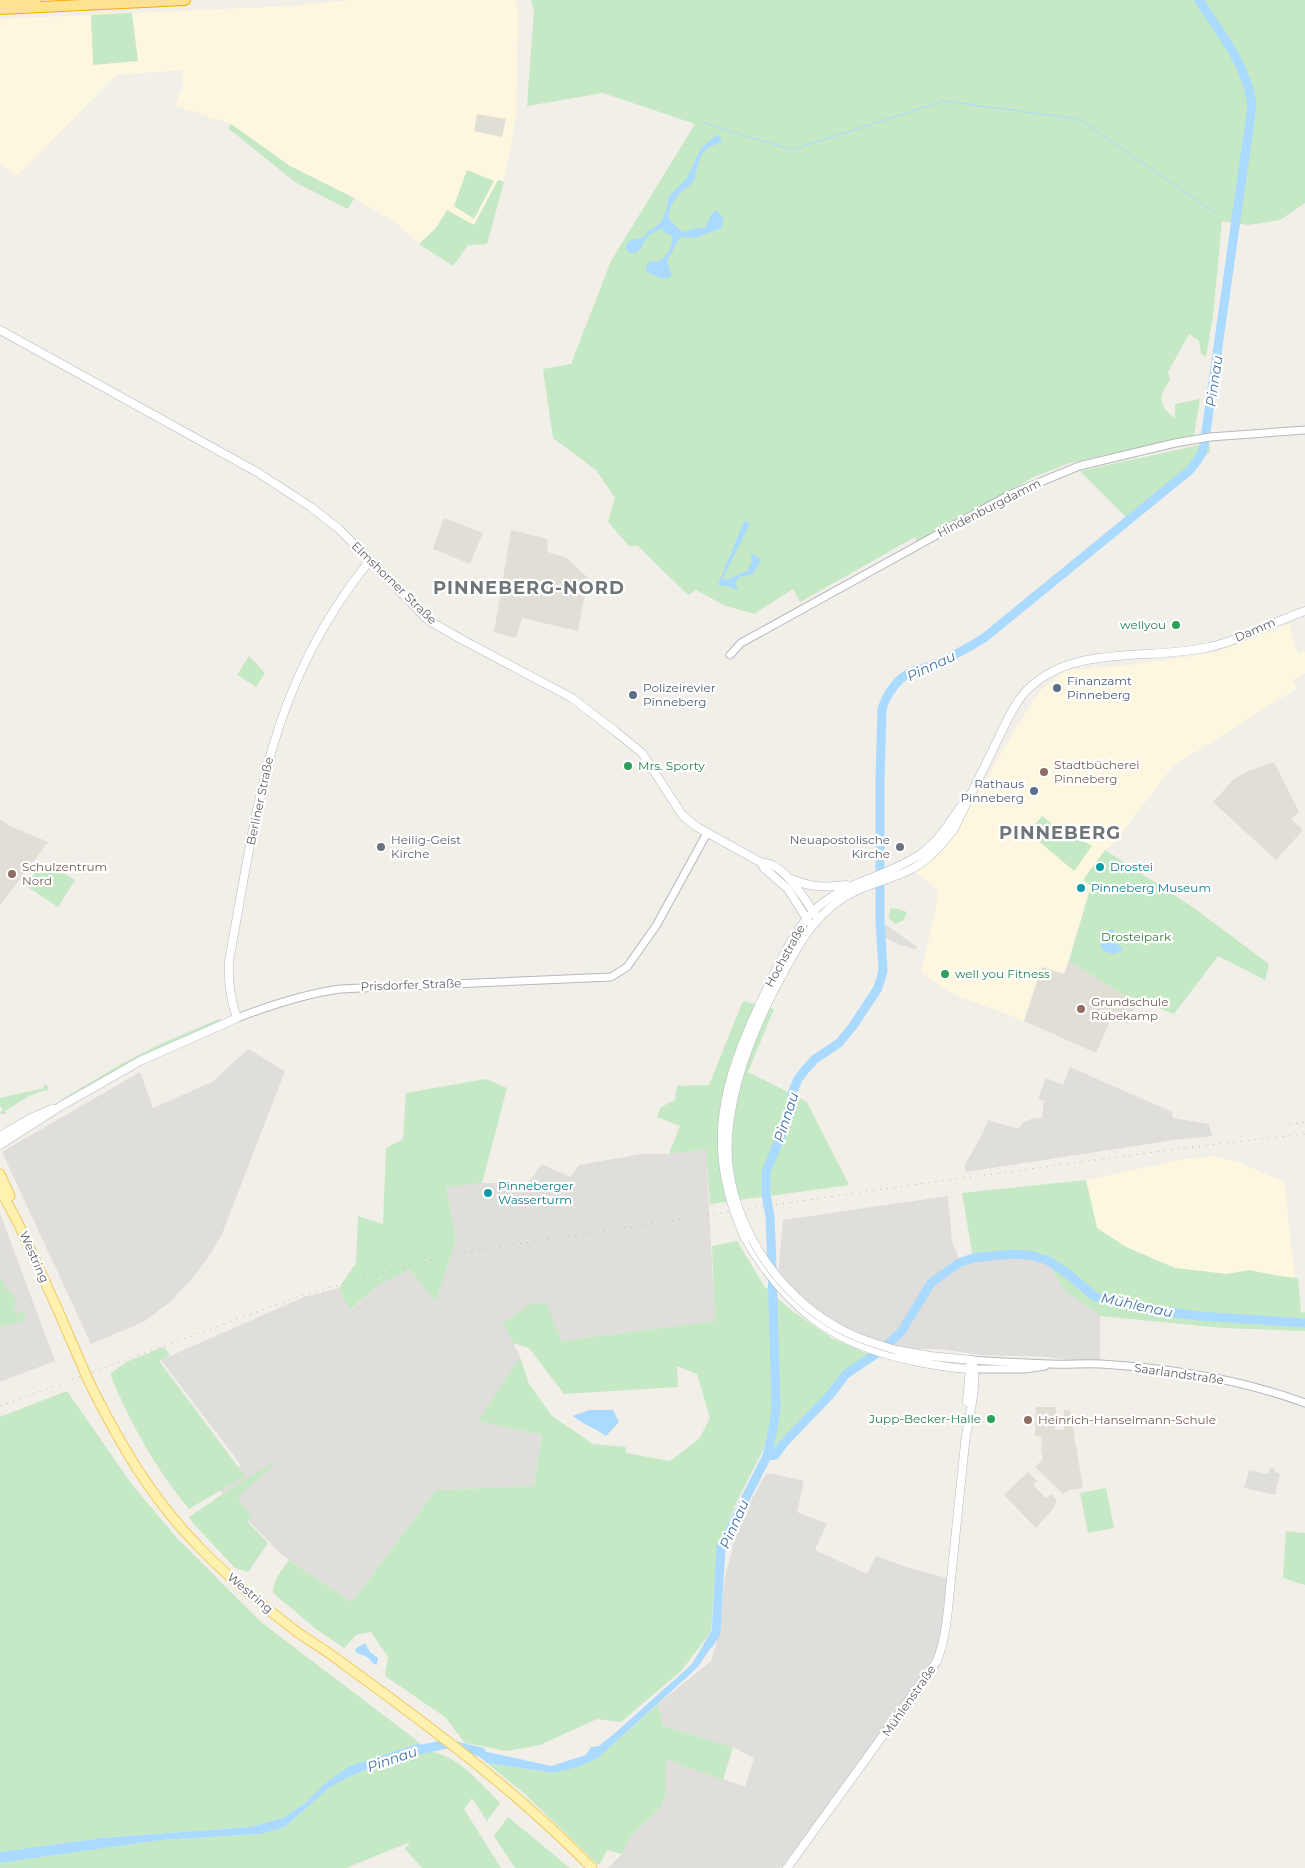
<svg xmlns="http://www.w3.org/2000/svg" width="1305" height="1868" viewBox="0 0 1305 1868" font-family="Montserrat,sans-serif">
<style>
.commercial{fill:#fef7e0}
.industrial{fill:#e0deda}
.education{fill:#e1ded6}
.green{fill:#c5e8c5}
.water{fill:#aadaff}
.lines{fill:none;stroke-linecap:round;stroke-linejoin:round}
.stream{stroke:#aadaff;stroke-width:1}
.river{stroke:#aadaff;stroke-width:9}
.tertiary-casing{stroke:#b5b8bc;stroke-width:9}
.secondary-casing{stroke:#b6babf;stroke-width:9}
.primary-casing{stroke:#f2c960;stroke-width:11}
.motorway-casing{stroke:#f9ab00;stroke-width:12}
.tertiary{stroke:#fff;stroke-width:7}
.secondary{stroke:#fff;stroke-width:8}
.primary{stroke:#fff2af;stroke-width:9}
.motorway{stroke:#fde293;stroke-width:10}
.rail{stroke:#b6b7b8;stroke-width:1;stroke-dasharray:1 6;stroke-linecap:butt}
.secondary-bridge-casing{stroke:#b6babf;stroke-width:9;stroke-linecap:butt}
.primary-bridge-casing{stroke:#f2c960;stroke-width:11;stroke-linecap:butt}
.secondary-bridge{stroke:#fff;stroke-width:8}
.primary-bridge{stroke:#fff2af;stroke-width:9}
.leisure-dot{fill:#2e9e5b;stroke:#fff;stroke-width:2}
.service-dot{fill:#5c6f8a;stroke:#fff;stroke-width:2}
.education-dot{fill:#8d6e63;stroke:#fff;stroke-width:2}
.worship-dot{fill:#6b7280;stroke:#fff;stroke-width:2}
.culture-dot{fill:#0f9aa8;stroke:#fff;stroke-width:2}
.labels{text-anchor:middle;stroke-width:4.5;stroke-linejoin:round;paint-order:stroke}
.street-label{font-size:12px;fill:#5f6368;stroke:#fff}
.leisure-label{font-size:12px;fill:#27864d;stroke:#fff;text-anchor:end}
.service-label{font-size:12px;fill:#4e5e75;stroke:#fff;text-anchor:start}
.education-label{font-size:12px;fill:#785e54;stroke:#fff;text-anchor:start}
.worship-label{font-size:12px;fill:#5b616d;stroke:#fff;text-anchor:start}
.culture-label{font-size:12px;fill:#0d838f;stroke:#fff;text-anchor:start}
.park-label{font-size:12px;fill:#348238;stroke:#fff}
.water-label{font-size:14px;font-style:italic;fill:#4174aa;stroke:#fff}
.district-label{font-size:18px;font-weight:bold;letter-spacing:1px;fill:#70757a;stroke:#fff}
</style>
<rect width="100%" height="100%" fill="#f1efe8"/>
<!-- commercial -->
<g class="commercial">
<path d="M 354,0 L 515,0 L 518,11 L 516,115 L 504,182 L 498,179 L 474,226 L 447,210 L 436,228 L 419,244 L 398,224 L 354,198 L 290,166 L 231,124 L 174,105 L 183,88 L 182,70 L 116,75 L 18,175 L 12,174 L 0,164 L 0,19 L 291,6 Z"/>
<path d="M 1289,624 L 1298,654 L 1305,652 L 1305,673 L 1292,680 L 1297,688 L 1172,767 L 1113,844 L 1105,850 L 1084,880 L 1091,886 L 1064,974 L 1042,967 L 1024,1021 L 951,993 L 921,972 L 935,913 L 938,890 L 916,873 L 948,845 L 1016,728 L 1041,690 L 1067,670 L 1123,666 L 1214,653 Z"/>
<path d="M 1214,1156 L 1238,1162 L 1284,1182 L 1295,1280 L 1249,1270 L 1227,1274 L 1175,1268 L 1126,1247 L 1097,1228 L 1086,1180 L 1186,1159 Z"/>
</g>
<!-- industrial -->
<g class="industrial">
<path d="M 885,924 L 917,947 L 916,949 L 913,949 L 904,945 L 903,947 L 885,937 Z"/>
<path d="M 248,1049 L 285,1071 L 222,1234 L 211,1253 L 195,1275 L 171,1301 L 145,1321 L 91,1344 L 2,1152 L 140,1072 L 153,1108 L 212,1082 Z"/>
<path d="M 1070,1067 L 1172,1112 L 1173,1118 L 1209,1124 L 1212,1136 L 1174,1140 L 965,1172 L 965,1165 L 983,1133 L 988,1120 L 1019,1129 L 1021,1124 L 1031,1119 L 1042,1118 L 1044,1101 L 1038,1099 L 1046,1078 L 1063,1085 Z"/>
<path d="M 706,1149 L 715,1321 L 561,1341 L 504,1323 L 520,1357 L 479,1421 L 542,1435 L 534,1486 L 436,1490 L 352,1602 L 282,1555 L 212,1483 L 241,1465 L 161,1360 L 304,1297 L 339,1288 L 351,1310 L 380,1284 L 410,1270 L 436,1302 L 456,1239 L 446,1186 L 482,1183 L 528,1183 L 542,1164 L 570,1177 L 579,1165 L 642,1154 L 669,1154 Z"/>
<path d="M 948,1196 L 952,1242 L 963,1267 L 975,1262 L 1015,1256 L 1047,1260 L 1063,1289 L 1100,1316 L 1100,1364 L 1047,1357 L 980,1355 L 940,1349 L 911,1349 L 882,1343 L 842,1327 L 813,1309 L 778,1275 L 783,1220 Z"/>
<path d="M 0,1213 L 55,1361 L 0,1382 Z"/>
<path d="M 1270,1468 L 1275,1469 L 1275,1472 L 1280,1474 L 1275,1495 L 1244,1488 L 1249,1470 L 1268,1474 Z"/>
<path d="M 766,1474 L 774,1474 L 804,1481 L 797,1512 L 827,1524 L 815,1550 L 867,1574 L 876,1556 L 912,1569 L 947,1578 L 941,1634 L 936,1652 L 930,1663 L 901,1705 L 781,1868 L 608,1868 L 622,1854 L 630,1837 L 661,1807 L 666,1794 L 666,1759 L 745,1787 L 754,1758 L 733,1747 L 663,1726 L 658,1704 L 711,1661 L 719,1635 L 725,1578 L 735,1537 L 749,1504 Z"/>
</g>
<!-- education -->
<g class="education">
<path d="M 477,114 L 506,119 L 502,137 L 474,131 Z"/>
<path d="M 444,518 L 483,533 L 470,564 L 433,549 Z"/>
<path d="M 511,530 L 547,539 L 548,552 L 567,558 L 588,578 L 578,631 L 522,618 L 516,638 L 494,632 Z"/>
<path d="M 1274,762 L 1299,812 L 1291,819 L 1303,830 L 1276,860 L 1213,802 L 1233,780 L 1246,772 Z"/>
<path d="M 0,819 L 10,826 L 48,842 L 0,905 Z"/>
<path d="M 1069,961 L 1122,994 L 1138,1000 L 1127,1024 L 1112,1017 L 1096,1053 L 1024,1021 L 1042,967 L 1064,974 Z"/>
<path d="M 1036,1407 L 1056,1407 L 1055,1429 L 1064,1430 L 1064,1410 L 1070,1410 L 1083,1488 L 1069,1490 L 1063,1494 L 1035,1467 L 1043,1459 L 1041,1451 L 1042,1437 L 1035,1436 Z"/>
<path d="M 1028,1472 L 1037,1481 L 1033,1485 L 1046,1498 L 1051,1494 L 1057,1500 L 1054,1508 L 1036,1528 L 1004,1495 Z"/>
</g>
<!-- green -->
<g class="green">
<path d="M 531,0 L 1305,0 L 1305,203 L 1280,220 L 1248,225 L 1222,221 L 1213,316 L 1206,357 L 1201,354 L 1199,341 L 1189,334 L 1168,372 L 1170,380 C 1158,396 1158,406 1175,418 L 1175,404 L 1200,399 L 1194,435 L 1070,463 L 1034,477 L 917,543 L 915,537 L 800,602 L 793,589 L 754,614 L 724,605 L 696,590 L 688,595 L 638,546 L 629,546 L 608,522 L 615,498 L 596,470 L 553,438 L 543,369 L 571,364 L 611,261 L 695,124 L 603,93 L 527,106 L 534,10 Z"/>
<path d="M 132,13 L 138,61 L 93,65 L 91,15 Z"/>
<path d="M 231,124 L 290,166 L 354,198 L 348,209 L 295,182 L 228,128 Z"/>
<path d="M 467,170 L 494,181 L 474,219 L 454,206 Z"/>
<path d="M 498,180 L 504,182 L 487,244 L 468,245 L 453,266 L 419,244 L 436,228 L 447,210 L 474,225 Z"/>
<path d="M 1209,443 L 1210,452 L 1127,518 L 1080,471 Z"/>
<path d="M 249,656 L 265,673 L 256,687 L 237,675 Z"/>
<path d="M 1042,816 L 1066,835 L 1070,834 C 1077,840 1084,841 1092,846 L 1074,871 L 1035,838 L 1034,840 L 1027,834 Z"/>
<path d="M 1105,850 L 1194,908 L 1269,964 L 1265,980 L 1218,956 L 1174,1014 L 1122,994 L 1069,961 L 1091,886 L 1083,880 Z"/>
<path d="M 47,863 L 75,880 L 58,907 L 23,884 Z"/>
<path d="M 890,908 L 898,909 L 907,912 L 904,920 L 895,924 L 889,918 Z"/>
<path d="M 743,1001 L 774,1009 L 748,1072 L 807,1102 L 849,1185 L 710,1204 L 706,1149 L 669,1154 L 680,1126 L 657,1117 L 661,1107 L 675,1100 L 677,1086 L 709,1085 Z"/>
<path d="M 219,1019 L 220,1021 L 139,1058 L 62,1101 L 61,1100 L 123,1063 L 156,1046 Z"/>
<path d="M 486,1079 L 507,1088 L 482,1183 L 446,1187 L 456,1239 L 436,1302 L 410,1270 L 380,1284 L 350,1310 L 339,1288 L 356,1263 L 358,1216 L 383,1224 L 386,1148 L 403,1139 L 406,1093 Z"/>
<path d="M 44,1084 L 48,1086 L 47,1092 L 45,1090 L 29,1096 L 5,1111 L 6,1114 L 1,1114 L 0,1112 L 3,1111 L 0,1105 L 0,1098 L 44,1088 Z"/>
<path d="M 1086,1180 L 1097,1228 L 1126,1247 L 1175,1268 L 1227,1274 L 1249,1270 L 1279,1276 L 1298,1278 L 1301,1313 L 1305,1312 L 1305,1331 L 1223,1328 L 1100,1316 L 1063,1289 L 1047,1260 L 1015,1256 L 973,1258 L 962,1193 Z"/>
<path d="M 737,1241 L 764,1286 L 791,1310 L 832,1338 L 873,1356 L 846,1374 L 830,1395 L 784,1443 L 775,1455 L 767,1456 L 773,1429 L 775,1412 L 763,1450 L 736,1503 L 721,1540 L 714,1586 L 711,1632 L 681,1671 L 621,1722 L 597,1719 L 540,1745 L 507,1751 L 465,1743 L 445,1717 L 385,1676 L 388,1657 L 371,1632 L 356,1635 L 344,1648 L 316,1629 L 273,1593 C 273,1579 282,1570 289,1560 L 352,1602 L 436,1490 L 534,1486 L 542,1435 L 478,1421 L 520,1357 L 529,1384 L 552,1416 L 593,1444 L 626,1447 L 626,1453 L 670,1461 L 699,1439 L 710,1418 L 697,1374 L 677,1366 L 678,1387 L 564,1394 L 529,1348 L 513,1343 L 503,1323 L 531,1304 L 547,1304 L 561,1341 L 715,1321 L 712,1246 Z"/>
<path d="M 0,1276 L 7,1291 L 11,1290 L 17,1304 L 13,1306 L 16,1314 L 24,1311 L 26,1321 L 0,1327 Z"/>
<path d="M 164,1347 L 170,1355 L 159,1361 L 245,1476 L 189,1509 C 156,1469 130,1423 110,1374 L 126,1362 Z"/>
<path d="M 67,1391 L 133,1486 L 177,1538 L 261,1622 L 420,1743 L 350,1766 L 328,1781 L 305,1803 L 283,1818 L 250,1827 L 101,1838 L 0,1852 L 0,1417 Z"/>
<path d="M 280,1459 L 237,1498 L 253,1517 L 247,1521 L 268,1543 L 248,1572 L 235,1568 L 193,1523 L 189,1517 L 239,1483 Z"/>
<path d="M 1106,1488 L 1114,1528 L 1088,1533 L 1080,1493 Z"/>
<path d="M 1286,1531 L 1305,1533 L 1305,1585 L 1283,1578 Z"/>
<path d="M 658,1704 L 663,1726 L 733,1747 L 723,1780 L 666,1759 L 666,1794 L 661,1807 L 630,1837 L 622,1854 L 608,1850 C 604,1853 604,1859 598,1865 L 525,1794 L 487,1763 L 553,1773 L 598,1758 Z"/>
<path d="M 424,1751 C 456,1752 478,1781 500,1803 L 487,1821 L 472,1798 L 464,1809 L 501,1868 L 422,1868 L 405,1849 L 410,1842 L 346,1868 L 0,1868 L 0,1863 L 162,1840 L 260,1834 L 285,1827 L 330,1787 L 357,1773 Z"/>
<path d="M 508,1817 L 570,1868 L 515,1868 L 494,1836 Z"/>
</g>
<!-- water -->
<g class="water">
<path d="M 719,135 L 722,142 L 709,147 L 701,155 L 693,183 C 679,192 670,202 668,218 L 681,231 L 688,232 L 690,229 L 705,228 L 712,213 L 717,211 L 723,218 L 722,228 L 695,238 L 680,237 L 667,261 L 671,274 L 670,277 C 664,281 652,275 646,271 C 646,268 646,265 649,263 C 652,260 657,263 661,260 C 668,255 675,243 671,235 L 665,233 L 663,228 C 657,231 648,234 645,240 C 641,246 644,246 636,253 L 629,253 L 626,248 L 626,244 L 631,240 L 644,237 L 650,229 L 653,229 L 661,222 L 666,211 L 669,196 L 687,178 L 701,148 L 715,136 Z"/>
<path d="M 744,521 L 750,523 L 722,580 C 731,580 739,573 748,571 L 752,560 L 750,552 L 761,560 L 753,574 L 740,577 L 735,583 L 739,591 L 731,587 L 718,585 Z"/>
<path d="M 1111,929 L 1115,932 L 1112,942 L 1120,946 L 1123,950 L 1114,954 L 1103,951 L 1100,943 L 1105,932 Z"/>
<path d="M 589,1410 L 613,1410 L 619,1422 L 606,1436 C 595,1428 584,1425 573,1416 Z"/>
<path d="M 711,1632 L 719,1635 L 698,1667 L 598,1758 L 578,1767 L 554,1773 L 487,1763 L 469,1748 L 551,1766 L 586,1755 L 591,1747 L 599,1746 L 615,1733 L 692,1664 Z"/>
<path d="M 365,1643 L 370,1652 L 378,1658 L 377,1665 C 371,1664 371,1658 365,1656 C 361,1654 359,1655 355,1651 L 355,1649 Z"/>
<path d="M 420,1743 L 424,1751 L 357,1773 L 330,1787 L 285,1827 L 260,1834 L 162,1840 L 0,1863 L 0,1852 L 101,1838 L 250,1827 L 283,1818 L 305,1803 L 328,1781 L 350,1766 Z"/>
</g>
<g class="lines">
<!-- stream -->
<path class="stream" d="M 704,123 L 792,150 L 943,101 L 1079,119 L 1217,214"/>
<!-- river -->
<g class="river">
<path d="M 767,1456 L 775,1455 L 784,1443 L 830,1395 L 846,1374 L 882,1350 L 901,1332 L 931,1283 L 959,1263 L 973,1258 L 1012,1254 L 1029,1255 L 1047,1260 L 1067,1273 L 1095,1297 L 1136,1307 L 1198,1316 L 1305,1323"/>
<path d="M 709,1644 L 716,1633 L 721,1547 L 767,1456 L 773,1429 L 776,1408 L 772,1266 L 770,1216 L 766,1195 L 766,1172 L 789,1116 L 793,1091 L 798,1079 L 805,1070 L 815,1059 L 839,1043 L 853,1026 L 878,988 L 883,971 L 880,921 L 880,779 L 882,709 C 887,693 898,677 914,671 C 921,668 929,667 936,664 C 953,656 968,648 984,638 L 1190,470 C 1202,455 1204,452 1206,432 L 1252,106 C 1248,66 1220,33 1199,0"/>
<path d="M 413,1751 L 447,1744 L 481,1752"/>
</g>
<!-- tertiary casing -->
<g class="tertiary-casing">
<g id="tertiary">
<path d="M 730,655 L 741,643 L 1009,495 L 1079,466 L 1175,443 L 1210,437 L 1305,430"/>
<path d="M 237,1018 C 271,1005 304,994 340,989 L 611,977 L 627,967 L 656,926 L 707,833"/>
<path d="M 972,1360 C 998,1362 1025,1363 1051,1364 C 1068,1365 1084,1363 1101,1364 C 1170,1368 1240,1379 1305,1403"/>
<path d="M 974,1369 L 1025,1369 L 1045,1366"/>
</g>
</g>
<!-- secondary casing -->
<g class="secondary-casing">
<g id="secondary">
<path d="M 0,330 L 257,472 L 311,507 L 339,529 L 428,620 L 461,639 L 572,698 L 615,731 L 642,753 L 683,816 L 697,827 L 762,863 C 784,861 807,903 818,919"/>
<path d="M 762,863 L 764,868 L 788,889 L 808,921"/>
<path d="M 791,879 C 810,887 825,888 846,885"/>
<path d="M 764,995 C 778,967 794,928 818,907 C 849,880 886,877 919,855 C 937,843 949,824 961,806"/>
<path d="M 770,998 C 789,963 806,923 840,900 C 861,885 887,881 910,870 C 928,861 942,845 954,829 C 969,798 984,768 999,737 C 1007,721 1015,702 1028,689 C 1075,643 1151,661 1209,647 C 1242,640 1273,622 1305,611"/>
<path d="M 0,1136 L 31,1118 L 52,1109"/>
<path d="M 0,1145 L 61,1106 L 140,1061 L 237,1018 C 230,999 228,982 229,961 C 242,892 252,821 271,753 C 290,685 323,619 367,564 L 368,558"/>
<path d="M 745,1238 C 786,1308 833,1345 914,1361 C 934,1365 954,1369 974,1369"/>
<path d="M 896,1350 L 930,1356 L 972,1360"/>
<path d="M 967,1402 L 970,1366"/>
<path d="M 787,1868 L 937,1661 C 947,1635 948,1607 951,1579 C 956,1534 960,1488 965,1443 C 968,1417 979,1386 972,1360"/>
</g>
</g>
<!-- primary casing -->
<g class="primary-casing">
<g id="primary">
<path d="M 0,1174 L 10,1196"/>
<path d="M 0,1189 L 19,1225 L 57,1308"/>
<path d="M 89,1382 C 120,1444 151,1498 200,1548 C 230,1579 263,1606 297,1632 C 312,1642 327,1651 341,1662 C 429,1726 516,1790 592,1868"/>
</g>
</g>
<!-- motorway casing -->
<g class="motorway-casing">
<g id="motorway">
<path d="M 0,1 L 36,0"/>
<path d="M 0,9 L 185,0"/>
</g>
</g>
<!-- tertiary -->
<use href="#tertiary" class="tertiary"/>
<!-- secondary -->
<use href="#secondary" class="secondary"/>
<!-- primary -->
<use href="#primary" class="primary"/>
<!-- motorway -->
<use href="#motorway" class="motorway"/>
<!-- rail -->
<g class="rail">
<path d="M 1289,1125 L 1305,1122"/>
<path d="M 0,1406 L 306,1294 L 458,1253 L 867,1191 L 1184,1148 L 1305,1134"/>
</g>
<!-- secondary-bridge casing -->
<g class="secondary-bridge-casing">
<g id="secondary-bridge">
<path d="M 770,998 C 749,1042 732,1086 728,1135 C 722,1214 776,1298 846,1332 C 862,1340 879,1345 896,1350"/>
<path d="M 745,1238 C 703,1147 723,1081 764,995"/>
</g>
</g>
<!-- primary-bridge casing -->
<g class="primary-bridge-casing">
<path id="primary-bridge" d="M 57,1308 L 89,1382"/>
</g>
<!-- secondary-bridge -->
<use href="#secondary-bridge" class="secondary-bridge"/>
<!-- primary-bridge -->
<use href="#primary-bridge" class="primary-bridge"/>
</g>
<!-- markers -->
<g class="leisure-dot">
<circle cx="1176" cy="625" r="5"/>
<circle cx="628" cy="766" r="5"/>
<circle cx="945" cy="974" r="5"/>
<circle cx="991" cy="1419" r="5"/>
</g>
<g class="service-dot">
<circle cx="1057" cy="688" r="5"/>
<circle cx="633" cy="695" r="5"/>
<circle cx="1034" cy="791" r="5"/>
</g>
<g class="education-dot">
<circle cx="1044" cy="772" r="5"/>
<circle cx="12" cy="874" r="5"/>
<circle cx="1081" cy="1009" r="5"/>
<circle cx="1028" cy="1420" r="5"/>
</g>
<g class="worship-dot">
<circle cx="381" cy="847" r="5"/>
<circle cx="900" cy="847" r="5"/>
</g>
<g class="culture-dot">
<circle cx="1100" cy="867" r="5"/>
<circle cx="1081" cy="888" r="5"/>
<circle cx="488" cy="1193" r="5"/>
</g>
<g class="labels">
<!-- street labels -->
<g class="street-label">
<text transform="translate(989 508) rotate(-27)" y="4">Hindenburgdamm</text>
<text transform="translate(394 583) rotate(44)" y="4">Elmshorner Straße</text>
<text transform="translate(1255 630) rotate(-23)" y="4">Damm</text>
<text transform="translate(260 801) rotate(-78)" y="4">Berliner Straße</text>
<text transform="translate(785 956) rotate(-61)" y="4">Hochstraße</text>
<text transform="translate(411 985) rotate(-2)" y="4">Prisdorfer Straße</text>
<text transform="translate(34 1257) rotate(66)" y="4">Westring</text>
<text transform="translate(1179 1374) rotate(8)" y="4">Saarlandstraße</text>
<text transform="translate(250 1593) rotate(40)" y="4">Westring</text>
<text transform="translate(909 1701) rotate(-55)" y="4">Mühlenstraße</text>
</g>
<!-- leisure labels -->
<g class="leisure-label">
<text x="1166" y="629">wellyou</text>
<text x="638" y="770" text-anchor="start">Mrs. Sporty</text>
<text x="955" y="978" text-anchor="start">well you Fitness</text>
<text x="981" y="1423">Jupp-Becker-Halle</text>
</g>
<!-- service labels -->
<g class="service-label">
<text x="1067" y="685">Finanzamt<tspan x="1067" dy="14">Pinneberg</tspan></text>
<text x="643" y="692">Polizeirevier<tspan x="643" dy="14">Pinneberg</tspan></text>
<text x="1024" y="788" text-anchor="end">Rathaus<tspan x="1024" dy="14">Pinneberg</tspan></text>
</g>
<!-- education labels -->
<g class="education-label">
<text x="1054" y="769">Stadtbücherei<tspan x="1054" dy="14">Pinneberg</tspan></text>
<text x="22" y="871">Schulzentrum<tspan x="22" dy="14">Nord</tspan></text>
<text x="1091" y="1006">Grundschule<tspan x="1091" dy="14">Rübekamp</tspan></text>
<text x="1038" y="1424">Heinrich-Hanselmann-Schule</text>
</g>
<!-- worship labels -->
<g class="worship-label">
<text x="391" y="844">Heilig-Geist<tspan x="391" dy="14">Kirche</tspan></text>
<text x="890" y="844" text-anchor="end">Neuapostolische<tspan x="890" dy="14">Kirche</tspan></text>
</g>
<!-- culture labels -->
<g class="culture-label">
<text x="1110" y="871">Drostei</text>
<text x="1091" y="892">Pinneberg Museum</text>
<text x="498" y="1190">Pinneberger<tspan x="498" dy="14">Wasserturm</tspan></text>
</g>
<!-- park labels -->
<g class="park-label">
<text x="1136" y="941">Drosteipark</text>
</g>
<!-- water labels -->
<g class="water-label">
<text transform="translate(1214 381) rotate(-82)" y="5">Pinnau</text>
<text transform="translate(931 666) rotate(-25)" y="5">Pinnau</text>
<text transform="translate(786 1117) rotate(-72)" y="5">Pinnau</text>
<text transform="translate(1137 1305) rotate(12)" y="5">Mühlenau</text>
<text transform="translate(734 1524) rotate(-66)" y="5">Pinnau</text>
<text transform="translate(392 1759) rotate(-19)" y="5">Pinnau</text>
</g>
<!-- district labels -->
<g class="district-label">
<text x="529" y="594">PINNEBERG-NORD</text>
<text x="1060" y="839">PINNEBERG</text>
</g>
</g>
</svg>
